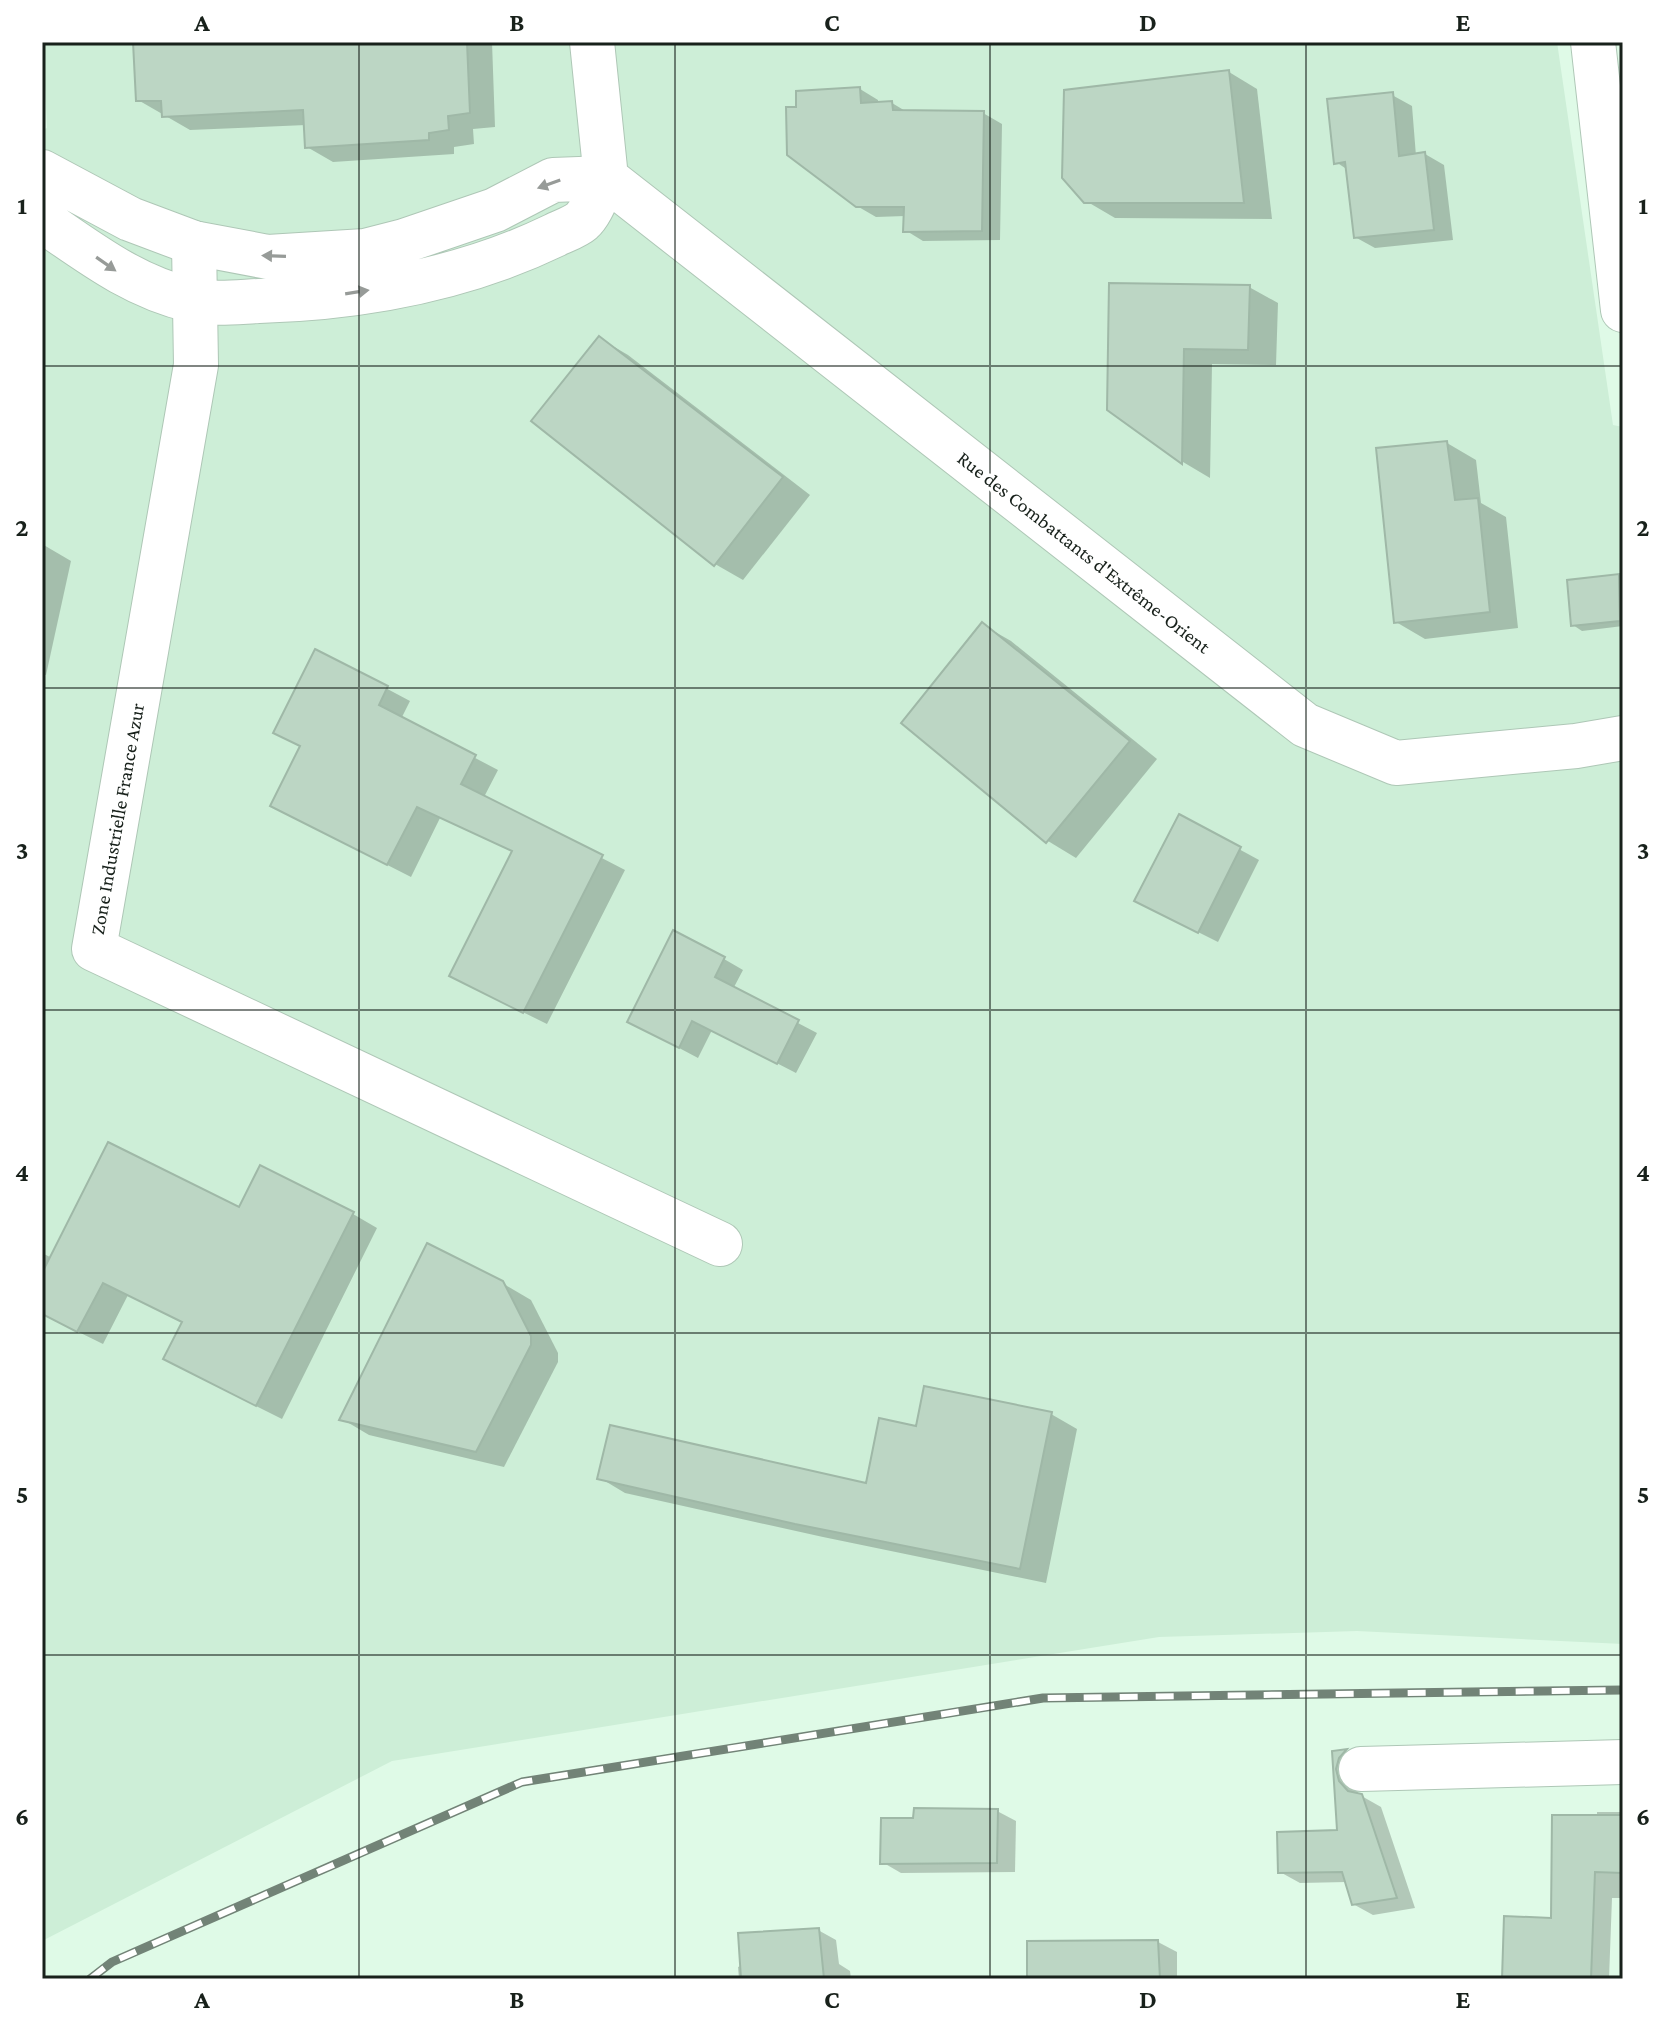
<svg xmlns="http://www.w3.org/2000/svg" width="1665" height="2021" viewBox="0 0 1665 2021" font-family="'Crimson Pro',serif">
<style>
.built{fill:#cdeed7}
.shadow{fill:#0003}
.building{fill:#bcd6c4;stroke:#9fb8a7;stroke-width:2}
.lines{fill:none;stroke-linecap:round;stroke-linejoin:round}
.minor-casing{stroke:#aec7b6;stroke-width:46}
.minor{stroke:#fff;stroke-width:44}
.rail-casing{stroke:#728377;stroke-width:9}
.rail{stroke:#fff;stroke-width:6;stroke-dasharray:18;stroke-linecap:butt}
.oneway{fill:#979b98}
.grid{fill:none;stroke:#18211b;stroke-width:2;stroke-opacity:0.55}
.labels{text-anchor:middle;stroke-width:7;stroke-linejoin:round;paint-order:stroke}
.street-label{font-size:20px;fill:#18211b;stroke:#fff}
.neatline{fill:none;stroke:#18211b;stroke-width:3}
.grid-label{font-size:26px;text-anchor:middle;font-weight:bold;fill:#18211b}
</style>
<rect width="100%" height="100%" fill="#dffae7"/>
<!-- built -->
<path class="built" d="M 43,42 L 1557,42 L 1613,425 L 1623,427 L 1623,1644 L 1357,1631 L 1159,1637 L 392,1761 L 42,1941 L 42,130 L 47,128 Z"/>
<!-- shadow -->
<g class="shadow">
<path d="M 135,42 L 492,42 L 495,127 L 473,129 L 474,144 L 454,147 L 454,154 L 333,162 L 307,147 L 306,125 L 190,130 L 138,100 Z"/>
<path d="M 1229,72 L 1257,89 L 1272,219 L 1115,218 L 1086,201 Z"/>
<path d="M 860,89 L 878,100 L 878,104 L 892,103 L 907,112 L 983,113 L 1002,124 L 1000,240 L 923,241 L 905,230 L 905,216 L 876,217 L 857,206 L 798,109 Z"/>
<path d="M 1392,95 L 1412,106 L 1416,156 L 1425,154 L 1444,165 L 1453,240 L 1375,248 L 1355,237 L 1348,170 L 1336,162 Z"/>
<path d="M 1249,287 L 1278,303 L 1276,365 L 1212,364 L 1210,478 L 1183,462 L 1109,409 Z"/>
<path d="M 599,338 L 628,355 L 810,495 L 743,580 L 715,564 Z"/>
<path d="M 1447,443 L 1476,460 L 1481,503 L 1506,517 L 1518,628 L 1425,639 L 1396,622 Z"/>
<path d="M 42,544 L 71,561 L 46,675 L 42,674 Z"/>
<path d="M 1618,576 L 1623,579 L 1623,626 L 1582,631 L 1573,625 Z"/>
<path d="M 983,625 L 1011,641 L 1157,759 L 1076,858 L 1048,841 L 904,723 Z"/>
<path d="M 316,651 L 410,701 L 401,719 L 498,770 L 484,797 L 625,870 L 547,1024 L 474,988 L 514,852 L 440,818 L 411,877 L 295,818 L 302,748 L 275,733 Z"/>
<path d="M 1180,817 L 1259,860 L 1218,942 L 1156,911 Z"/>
<path d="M 724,959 L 743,970 L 733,989 L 817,1033 L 796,1073 L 712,1030 L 698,1058 L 649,1032 Z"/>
<path d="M 240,1210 L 353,1214 L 377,1228 L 282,1419 L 190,1373 L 184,1323 L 128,1295 L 103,1344 L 42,1314 L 42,1253 L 52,1258 Z"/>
<path d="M 502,1283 L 531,1300 L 558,1353 L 558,1362 L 504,1467 L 369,1435 L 342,1419 Z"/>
<path d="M 1051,1414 L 1077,1429 L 1046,1583 L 823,1537 L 625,1493 L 600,1478 L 867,1485 L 918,1428 Z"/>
<path d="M 1346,1751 L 1364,1761 L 1355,1781 L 1358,1794 L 1381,1807 L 1415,1908 L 1373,1915 L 1353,1904 L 1347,1882 L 1300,1883 L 1280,1872 L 1340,1832 L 1335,1753 Z"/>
<path d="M 997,1811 L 1016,1821 L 1015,1872 L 901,1873 L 882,1862 L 915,1820 Z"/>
<path d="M 1597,1812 L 1623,1812 L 1623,1898 L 1612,1898 L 1609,1979 L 1504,1979 L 1553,1920 L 1597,1817 Z"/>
<path d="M 818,1930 L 836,1940 L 839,1964 L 850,1971 L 851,1979 L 739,1979 L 738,1967 Z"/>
<path d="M 1158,1942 L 1177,1952 L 1177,1979 L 1077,1979 Z"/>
</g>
<!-- building -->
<g class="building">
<path d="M 133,42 L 467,42 L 470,113 L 448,116 L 449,130 L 429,133 L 429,140 L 305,148 L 303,110 L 162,117 L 161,101 L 136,101 Z"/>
<path d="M 1229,70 L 1244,203 L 1084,203 L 1062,178 L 1064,90 Z"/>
<path d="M 860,87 L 861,103 L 892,101 L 893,110 L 984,111 L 982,231 L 903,232 L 904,207 L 856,207 L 787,155 L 786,107 L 796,107 L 796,91 Z"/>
<path d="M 1393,92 L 1399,156 L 1425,152 L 1434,230 L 1354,238 L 1345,162 L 1334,164 L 1327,99 Z"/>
<path d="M 1109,283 L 1250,285 L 1248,350 L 1184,349 L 1182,464 L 1107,410 Z"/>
<path d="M 599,336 L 783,477 L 714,566 L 531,421 Z"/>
<path d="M 1447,441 L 1455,500 L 1478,498 L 1490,612 L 1394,623 L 1376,448 Z"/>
<path d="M 1619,574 L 1620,621 L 1571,626 L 1567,580 Z"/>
<path d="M 982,622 L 1130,741 L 1046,843 L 901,723 Z"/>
<path d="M 315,649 L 388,686 L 379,705 L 476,755 L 461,784 L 603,855 L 523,1013 L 449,976 L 512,851 L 417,807 L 387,865 L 270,806 L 300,746 L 273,733 Z"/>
<path d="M 1179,814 L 1241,847 L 1198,933 L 1134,901 Z"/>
<path d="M 673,930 L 725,957 L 715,977 L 799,1020 L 777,1064 L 692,1021 L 679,1048 L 627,1022 Z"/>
<path d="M 108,1142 L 239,1207 L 260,1165 L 354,1212 L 256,1406 L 163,1359 L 182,1322 L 103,1283 L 77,1332 L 42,1314 L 42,1273 Z"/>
<path d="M 427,1243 L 503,1281 L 531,1336 L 531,1345 L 476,1452 L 339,1420 Z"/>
<path d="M 924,1386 L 1052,1412 L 1020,1569 L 795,1524 L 597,1479 L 610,1425 L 866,1483 L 879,1418 L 916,1426 Z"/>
<path d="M 1347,1749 L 1339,1758 L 1336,1769 L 1339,1781 L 1348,1791 L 1362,1794 L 1397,1898 L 1352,1905 L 1342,1872 L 1278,1873 L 1277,1832 L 1337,1830 L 1332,1751 Z"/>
<path d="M 914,1808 L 998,1809 L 997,1863 L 880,1864 L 881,1818 L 913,1818 Z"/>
<path d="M 1552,1815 L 1623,1815 L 1623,1873 L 1595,1872 L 1591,1979 L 1502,1979 L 1504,1916 L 1551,1918 Z"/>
<path d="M 819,1928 L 824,1979 L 741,1979 L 738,1933 Z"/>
<path d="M 1158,1940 L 1160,1979 L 1027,1979 L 1027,1941 Z"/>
</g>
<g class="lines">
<!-- minor casing -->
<g class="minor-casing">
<g id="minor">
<path d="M 592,42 L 606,178 L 1305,725 L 1396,763 L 1576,746 L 1623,738"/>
<path d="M 1593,42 L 1623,310"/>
<path d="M 42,172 L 130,219 L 194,243 L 268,257 L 365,251 L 404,241 L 495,210 L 553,180 L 606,178 C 599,190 592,212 582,221 C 575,227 563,231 555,235 C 464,279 359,298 259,301 C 237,302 213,305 191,300 C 134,287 90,253 42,220"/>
<path d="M 194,243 L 196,365 L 94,949 L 720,1244"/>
<path d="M 1361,1769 L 1623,1762"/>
</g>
</g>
<!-- minor -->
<use href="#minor" class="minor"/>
<!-- rail casing -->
<g class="rail-casing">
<path id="rail" d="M 90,1979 L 112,1962 L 522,1782 L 1043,1698 L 1623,1690"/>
</g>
<!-- rail -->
<use href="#rail" class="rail"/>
</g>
<!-- one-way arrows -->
<defs><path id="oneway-solid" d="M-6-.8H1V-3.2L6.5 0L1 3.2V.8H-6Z" transform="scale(2)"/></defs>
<g class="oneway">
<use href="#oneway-solid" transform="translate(549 184) rotate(160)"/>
<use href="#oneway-solid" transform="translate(274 256) rotate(-178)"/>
<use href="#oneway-solid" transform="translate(106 264) rotate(35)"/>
<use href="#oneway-solid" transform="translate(357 292) rotate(-9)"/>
</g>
<!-- grid -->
<path class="grid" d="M 359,42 L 359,1979M 675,42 L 675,1979M 990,42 L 990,1979M 1306,42 L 1306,1979M 42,366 L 1623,366M 42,688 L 1623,688M 42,1010 L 1623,1010M 42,1333 L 1623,1333M 42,1655 L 1623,1655"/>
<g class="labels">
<!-- street labels -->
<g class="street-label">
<text transform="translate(1084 552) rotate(38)" y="7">Rue des Combattants d'Extrême-Orient</text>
<text transform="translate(117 819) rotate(-80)" y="7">Zone Industrielle France Azur</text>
</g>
</g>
<!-- border -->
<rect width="1665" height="2021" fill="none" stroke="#ffffff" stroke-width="88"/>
<rect x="44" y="44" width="1577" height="1933" class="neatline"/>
<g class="grid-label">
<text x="202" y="31">A</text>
<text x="517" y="31">B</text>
<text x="832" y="31">C</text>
<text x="1148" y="31">D</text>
<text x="1463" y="31">E</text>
<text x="22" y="214">1</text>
<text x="1643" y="214">1</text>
<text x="22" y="536">2</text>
<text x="1643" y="536">2</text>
<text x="22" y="859">3</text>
<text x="1643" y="859">3</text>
<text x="22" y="1181">4</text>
<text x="1643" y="1181">4</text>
<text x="22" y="1503">5</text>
<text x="1643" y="1503">5</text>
<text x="22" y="1825">6</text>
<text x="1643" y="1825">6</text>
<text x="202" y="2008">A</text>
<text x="517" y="2008">B</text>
<text x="832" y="2008">C</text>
<text x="1148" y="2008">D</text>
<text x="1463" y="2008">E</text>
</g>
</svg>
